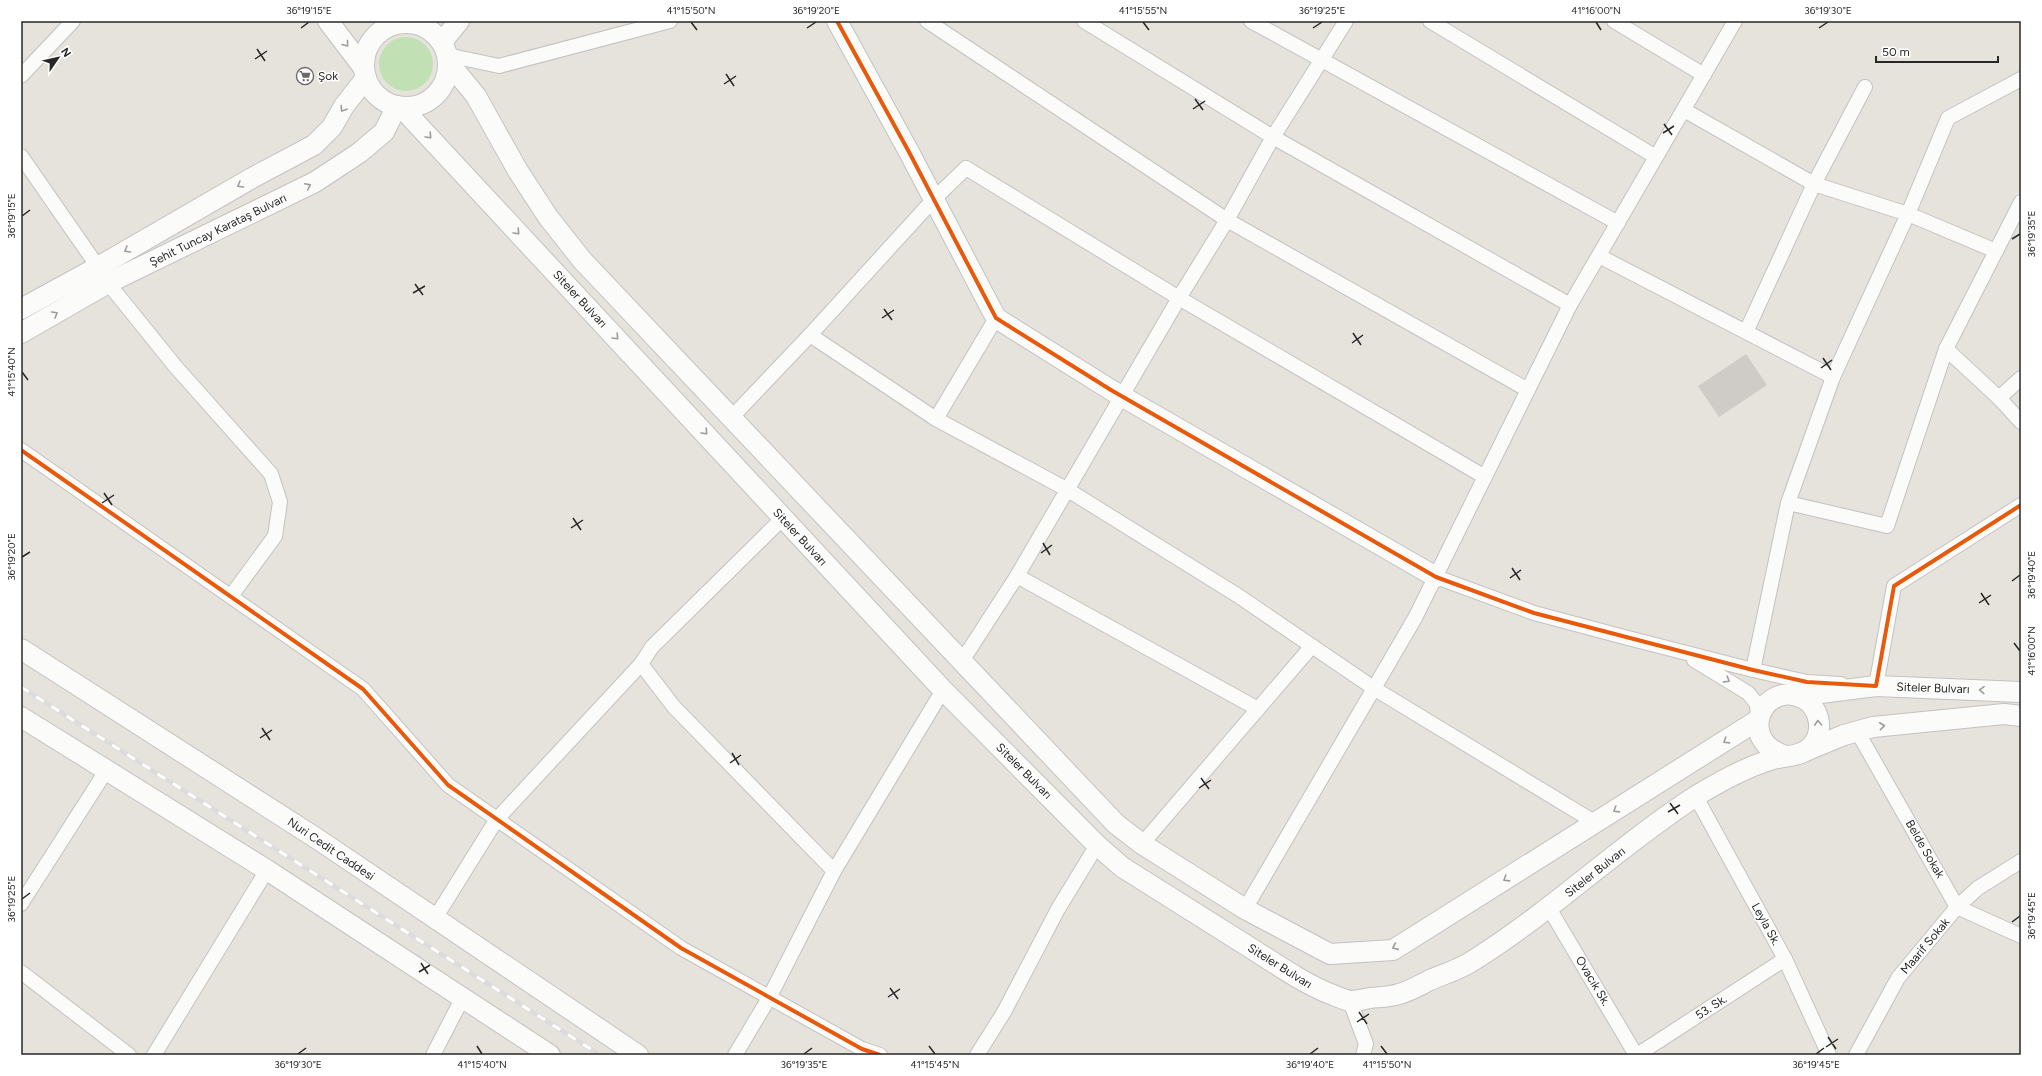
<svg xmlns="http://www.w3.org/2000/svg" width="2042" height="1076" viewBox="0 0 2042 1076" font-family="Figtree,sans-serif">
<style>
.green{fill:#c1e1b5}
.building{fill:#cfccc7}
.lines{fill:none;stroke-linecap:round;stroke-linejoin:round}
.street-casing{stroke:#c3c2c2;stroke-width:16}
.secondary-casing{stroke:#c3c2c2;stroke-width:22}
.street{stroke:#fbfbfa;stroke-width:14}
.secondary{stroke:#fbfbfa;stroke-width:20}
.rail-casing{stroke:#dcdbdd;stroke-width:4.5}
.rail{stroke:#fff;stroke-width:3;stroke-dasharray:9;stroke-linecap:butt}
.cycleway-casing{stroke:#fff;stroke-width:6}
.cycleway{stroke:#e8590c;stroke-width:4}
.oneway{stroke:#9c9c9b}
.ticks{fill:none;stroke:#272727;stroke-width:1.5}
.labels{text-anchor:middle;stroke-width:3;stroke-linejoin:round;paint-order:stroke}
.poi-label{font-size:12px;fill:#272727;stroke:#fff;text-anchor:start}
.street-label{font-size:12px;fill:#272727;stroke:#fff}
.neatline{fill:none;stroke:#272727;stroke-width:1.5}
.ticks-label{font-size:10px;text-anchor:middle;fill:#272727}
</style>
<rect width="100%" height="100%" fill="#e6e3dc"/>
<!-- green -->
<circle class="green" cx="406" cy="64" r="27"/>
<!-- building -->
<path class="building" d="M 1746,354 L 1767,385 L 1719,417 L 1698,386 Z"/>
<g class="lines">
<!-- street casing -->
<g class="street-casing">
<g id="street">
<path d="M 927,21 L 1227,220 L 1528,390"/>
<path d="M 1084,21 L 1273,137 L 1570,305"/>
<path d="M 1251,21 L 1618,223"/>
<path d="M 1430,21 L 1656,157"/>
<path d="M 1614,21 L 1704,75"/>
<path d="M 447,55 L 499,66 L 670,21"/>
<path d="M 21,76 L 73,21"/>
<path d="M 1684,110 L 1814,184 L 1908,214 L 1996,251"/>
<path d="M 21,156 L 98,267"/>
<path d="M 1599,256 L 1833,377"/>
<path d="M 108,283 L 175,366 L 271,474 L 280,502 L 275,536 L 231,596"/>
<path d="M 1746,332 L 1814,184 L 1865,87"/>
<path d="M 810,335 L 936,419 L 1068,490 L 1237,595 L 1375,689 L 1596,823"/>
<path d="M 1946,349 L 1999,398 L 2021,422"/>
<path d="M 1999,398 L 2021,378"/>
<path d="M 732,417 L 810,335 L 934,199 L 966,168 L 1179,298 L 1485,477"/>
<path d="M 936,419 L 996,318"/>
<path d="M 21,450 L 363,689 L 448,785 L 681,948 L 862,1049 L 880,1055"/>
<path d="M 1788,503 L 1887,526 L 1946,349 L 2021,202"/>
<path d="M 783,518 L 652,647 L 641,664 L 674,707 L 834,871"/>
<path d="M 1017,576 L 1258,709"/>
<path d="M 1436,577 L 1534,613 L 1624,637 L 1753,670 L 1807,682 L 1841,684"/>
<path d="M 1694,660 L 1748,693 L 1757,704 L 1758,719"/>
<path d="M 962,661 L 1017,576 L 1179,298 L 1227,220 L 1273,137 L 1346,21"/>
<path d="M 1753,670 L 1788,503 L 1833,377 L 1908,214 L 1948,118 L 2021,79"/>
<path d="M 1868,686 L 1876,686 L 1894,586 L 2021,505"/>
<path d="M 1857,731 L 1957,907 L 2021,936"/>
<path d="M 1696,797 L 1785,959 L 1829,1055"/>
<path d="M 1142,844 L 1312,646"/>
<path d="M 21,904 L 106,771"/>
<path d="M 1549,908 L 1636,1055"/>
<path d="M 1245,909 L 1415,618 L 1570,305 L 1735,21"/>
<path d="M 434,920 L 497,819 L 641,664"/>
<path d="M 21,972 L 129,1055"/>
<path d="M 1350,1001 L 1366,1044 L 1363,1055"/>
<path d="M 154,1055 L 267,870"/>
<path d="M 433,1055 L 462,999"/>
<path d="M 735,1055 L 769,998 L 834,871 L 943,690"/>
<path d="M 977,1055 L 1004,1012 L 1058,909 L 1097,845"/>
<path d="M 1637,1055 L 1785,959"/>
<path d="M 1856,1055 L 1898,978 L 1957,907 L 1978,888 L 2021,861"/>
</g>
</g>
<!-- secondary casing -->
<g class="secondary-casing">
<g id="secondary">
<path d="M 328,21 L 363,67"/>
<path d="M 837,21 L 909,152 L 996,318 L 1111,390 L 1436,577"/>
<circle cx="406" cy="65" r="42"/>
<path d="M 442,42 L 459,21"/>
<path d="M 449,63 L 476,96 L 518,171 L 548,217 L 582,260 L 1116,824 L 1142,844 L 1245,909 L 1330,954 L 1393,950 L 1758,720"/>
<path d="M 402,108 L 943,690 L 1097,845 L 1122,867 C 1167,895 1212,924 1257,952 C 1282,968 1305,984 1333,995 C 1338,997 1345,1000 1351,1001 C 1357,1001 1364,999 1370,998 C 1380,997 1390,997 1399,994 C 1410,991 1420,985 1430,980 C 1444,974 1461,969 1474,960 C 1552,911 1619,846 1696,796 C 1719,782 1744,768 1770,760 C 1782,756 1797,757 1807,750 C 1827,735 1821,703 1797,696 C 1760,685 1738,742 1786,756"/>
<path d="M 21,309 L 98,267 L 252,178 L 314,145 L 332,127 L 344,106 L 366,78"/>
<path d="M 21,333 L 108,283 L 315,182 L 359,153 L 384,132 L 397,106"/>
<path d="M 21,649 L 316,838 L 638,1055"/>
<path d="M 1797,696 L 1876,686 L 2021,692"/>
<path d="M 21,717 L 267,870 L 550,1055"/>
<path d="M 1805,751 L 1844,735 L 1873,727 L 2004,714 L 2021,716"/>
</g>
</g>
<!-- street -->
<use href="#street" class="street"/>
<!-- secondary -->
<use href="#secondary" class="secondary"/>
<!-- rail casing -->
<g class="rail-casing">
<path id="rail" d="M 21,687 L 600,1055"/>
</g>
<!-- rail -->
<use href="#rail" class="rail"/>
<!-- cycleway casing -->
<g class="cycleway-casing">
<g id="cycleway">
<path d="M 837,21 L 909,152 L 996,318 L 1111,390 L 1436,577 L 1534,613 L 1753,670 L 1807,682 L 1876,686 L 1894,586 L 2021,505"/>
<path d="M 21,450 L 363,689 L 448,785 L 681,948 L 862,1049 L 880,1055"/>
</g>
</g>
<!-- cycleway -->
<use href="#cycleway" class="cycleway"/>
</g>
<!-- one-way arrows -->
<defs><path id="oneway-chevron" d="M-2-3.5L2.5 0L-2 3.5" fill="none" stroke-width="1.6" stroke-linecap="round" stroke-linejoin="round"/></defs>
<g class="oneway">
<use href="#oneway-chevron" transform="translate(346 44) rotate(52)"/>
<use href="#oneway-chevron" transform="translate(343 109) rotate(122)"/>
<use href="#oneway-chevron" transform="translate(429 136) rotate(47)"/>
<use href="#oneway-chevron" transform="translate(240 185) rotate(150)"/>
<use href="#oneway-chevron" transform="translate(308 186) rotate(-26)"/>
<use href="#oneway-chevron" transform="translate(517 232) rotate(47)"/>
<use href="#oneway-chevron" transform="translate(127 250) rotate(150)"/>
<use href="#oneway-chevron" transform="translate(55 314) rotate(-30)"/>
<use href="#oneway-chevron" transform="translate(616 337) rotate(47)"/>
<use href="#oneway-chevron" transform="translate(705 432) rotate(47)"/>
<use href="#oneway-chevron" transform="translate(1727 680) rotate(32)"/>
<use href="#oneway-chevron" transform="translate(1982 690) rotate(-178)"/>
<use href="#oneway-chevron" transform="translate(1818 723) rotate(-93)"/>
<use href="#oneway-chevron" transform="translate(1882 726) rotate(-6)"/>
<use href="#oneway-chevron" transform="translate(1726 741) rotate(148)"/>
<use href="#oneway-chevron" transform="translate(1616 810) rotate(148)"/>
<use href="#oneway-chevron" transform="translate(1506 879) rotate(148)"/>
<use href="#oneway-chevron" transform="translate(1395 947) rotate(156)"/>
</g>
<!-- ticks -->
<path class="ticks" d="M 691,22 L 697,30M 1143,22 L 1149,30M 1596,22 L 1601,30M 301,28 L 309,22M 807,28 L 816,22M 1313,28 L 1322,22M 1819,28 L 1828,22M 257,49 L 265,61M 255,59 L 267,51M 726,74 L 734,86M 724,84 L 736,76M 1195,99 L 1203,110M 1193,109 L 1205,101M 1664,124 L 1672,135M 1663,133 L 1674,126M 22,216 L 30,210M 2012,239 L 2020,234M 415,284 L 423,295M 413,293 L 425,286M 884,309 L 892,320M 882,318 L 894,310M 1353,333 L 1361,345M 1352,343 L 1363,335M 1823,358 L 1831,370M 1821,368 L 1832,360M 22,372 L 28,380M 104,493 L 112,505M 102,503 L 114,495M 573,518 L 581,530M 571,528 L 583,520M 1043,543 L 1050,555M 1041,553 L 1052,545M 22,557 L 30,552M 1512,568 L 1520,580M 1510,578 L 1521,570M 2012,581 L 2020,575M 1981,593 L 1989,605M 1979,603 L 1991,595M 2014,643 L 2020,651M 262,728 L 270,740M 260,738 L 272,730M 732,753 L 739,765M 730,763 L 741,755M 1201,778 L 1209,789M 1199,788 L 1211,780M 1670,803 L 1678,814M 1668,812 L 1680,805M 22,899 L 30,893M 2012,922 L 2020,916M 421,963 L 428,974M 419,972 L 430,965M 890,988 L 898,999M 888,997 L 900,989M 1359,1012 L 1367,1024M 1357,1022 L 1369,1014M 1828,1037 L 1836,1049M 477,1046 L 482,1054M 929,1046 L 935,1054M 1381,1046 L 1387,1054M 1826,1047 L 1838,1039M 298,1054 L 306,1048M 804,1054 L 812,1048M 1310,1054 L 1318,1048M 1816,1054 L 1824,1048"/>
<!-- icons -->
<defs>
<g id="supermarket-ring" transform="scale(0.9)"><circle r="9.5" fill="#fff" stroke="#6a6966" stroke-width="1.5"/><path d="M-6-5.5h2.5l.6 2H6L4.5 2H-2.5L-4.4-4H-6ZM-1.5 3.2a1.3 1.3 0 1 0 .1 0ZM3 3.2a1.3 1.3 0 1 0 .1 0Z" fill="#6a6966"/></g>
</defs>
<g fill-rule="evenodd">
<use href="#supermarket-ring" x="305" y="76"/>
</g>
<g class="labels">
<!-- poi labels -->
<g class="poi-label">
<text x="318" y="80">Şok</text>
</g>
<!-- street labels -->
<g class="street-label">
<text transform="translate(218 230) rotate(-26)" y="4">Şehit Tuncay Karataş Bulvarı</text>
<text transform="translate(580 299) rotate(47)" y="4">Siteler Bulvarı</text>
<text transform="translate(800 537) rotate(47)" y="4">Siteler Bulvarı</text>
<text transform="translate(1933 688) rotate(2)" y="4">Siteler Bulvarı</text>
<text transform="translate(1024 771) rotate(45)" y="4">Siteler Bulvarı</text>
<text transform="translate(331 849) rotate(34)" y="4">Nuri Cedit Caddesi</text>
<text transform="translate(1925 849) rotate(60)" y="4">Belde Sokak</text>
<text transform="translate(1595 872) rotate(-38)" y="4">Siteler Bulvarı</text>
<text transform="translate(1766 924) rotate(61)" y="4">Leyla Sk.</text>
<text transform="translate(1925 946) rotate(-50)" y="4">Maarif Sokak</text>
<text transform="translate(1280 966) rotate(32)" y="4">Siteler Bulvarı</text>
<text transform="translate(1593 981) rotate(59)" y="4">Ovacık Sk.</text>
<text transform="translate(1711 1007) rotate(-33)" y="4">53. Sk.</text>
</g>
</g>
<!-- border -->
<rect width="2042" height="1076" fill="none" stroke="#ffffff" stroke-width="44"/>
<!-- north arrow -->
<g transform="translate(58 58) rotate(56)" stroke="#ffffff" stroke-width="3" paint-order="stroke">
<path d="M0-3L7 15L0 10L-7 15Z" fill="#272727"/>
<text y="-6" font-size="11" font-weight="bold" text-anchor="middle" fill="#272727">N</text>
</g>
<!-- scale -->
<path d="M1876 56v6h122v-6" fill="none" stroke="#272727" stroke-width="2"/>
<text x="1882" y="56" font-size="12" fill="#272727" stroke="#ffffff" stroke-width="3" paint-order="stroke">50 m</text>
<rect x="22" y="22" width="1998" height="1032" class="neatline"/>
<g class="ticks-label">
<text x="309" y="14">36°19'15"E</text>
<text x="691" y="14">41°15'50"N</text>
<text x="816" y="14">36°19'20"E</text>
<text x="1143" y="14">41°15'55"N</text>
<text x="1322" y="14">36°19'25"E</text>
<text x="1596" y="14">41°16'00"N</text>
<text x="1828" y="14">36°19'30"E</text>
<text transform="translate(11 216) rotate(-90)" y="4">36°19'15"E</text>
<text transform="translate(2031 234) rotate(-90)" y="4">36°19'35"E</text>
<text transform="translate(11 372) rotate(-90)" y="4">41°15'40"N</text>
<text transform="translate(11 557) rotate(-90)" y="4">36°19'20"E</text>
<text transform="translate(2031 575) rotate(-90)" y="4">36°19'40"E</text>
<text transform="translate(2031 651) rotate(-90)" y="4">41°16'00"N</text>
<text transform="translate(11 899) rotate(-90)" y="4">36°19'25"E</text>
<text transform="translate(2031 916) rotate(-90)" y="4">36°19'45"E</text>
<text x="298" y="1068">36°19'30"E</text>
<text x="482" y="1068">41°15'40"N</text>
<text x="804" y="1068">36°19'35"E</text>
<text x="935" y="1068">41°15'45"N</text>
<text x="1310" y="1068">36°19'40"E</text>
<text x="1387" y="1068">41°15'50"N</text>
<text x="1816" y="1068">36°19'45"E</text>
</g>
</svg>
